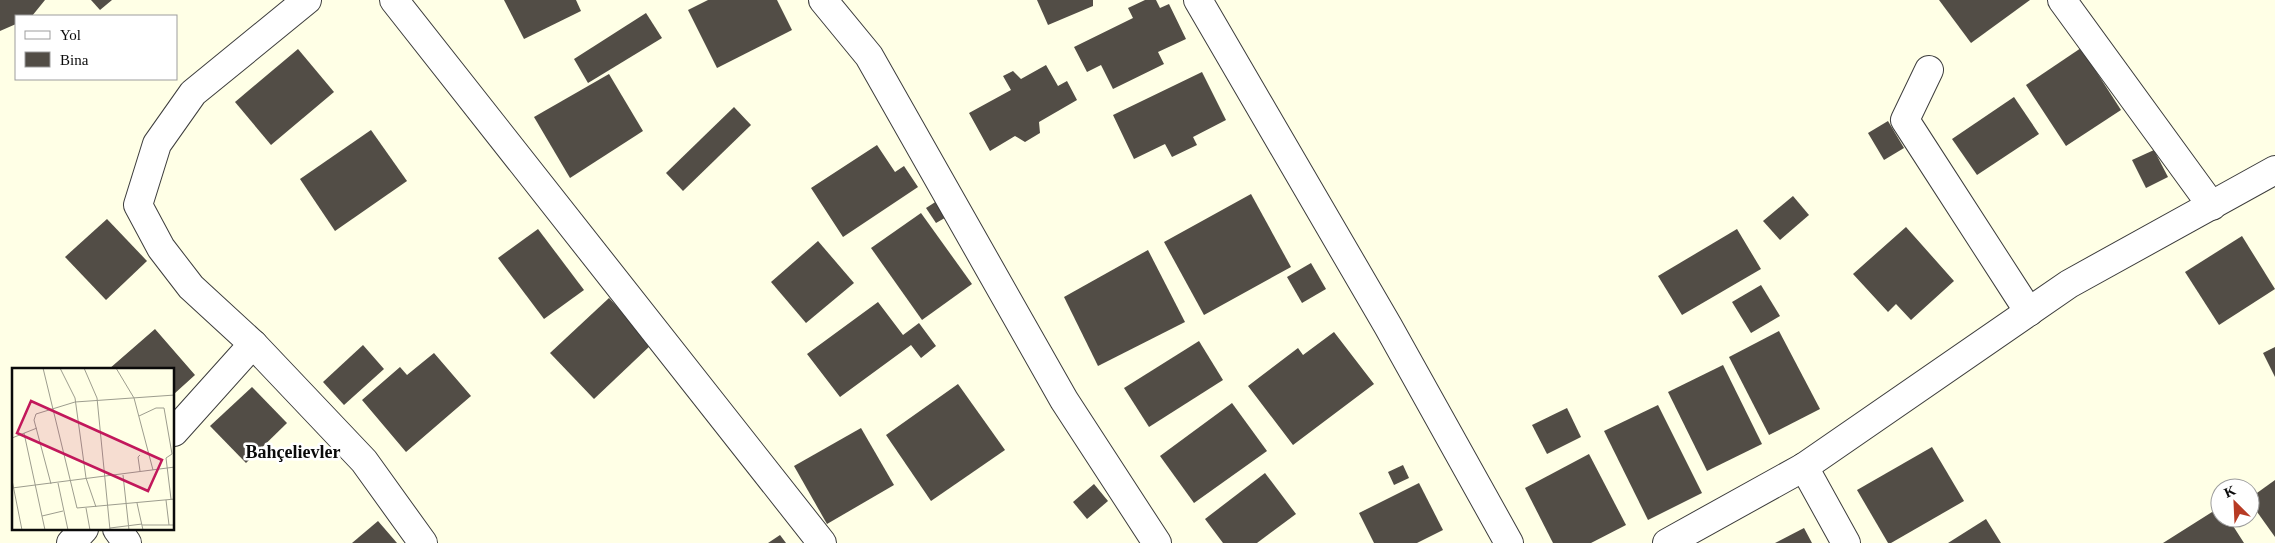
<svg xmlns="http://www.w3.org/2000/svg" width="2275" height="543" viewBox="0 0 2275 543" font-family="Georgia,serif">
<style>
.building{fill:#524d46}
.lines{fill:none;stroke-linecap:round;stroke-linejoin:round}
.minor-casing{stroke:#3d3d3d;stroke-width:30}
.minor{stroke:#fff;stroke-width:28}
.labels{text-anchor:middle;stroke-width:5;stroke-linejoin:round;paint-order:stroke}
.district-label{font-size:18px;font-weight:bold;fill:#0a0a0a;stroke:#fff}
.inset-road{fill:none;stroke:#9d9d8e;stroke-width:1}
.view{fill:#c2185b;fill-opacity:0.15;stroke:#c2185b;stroke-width:2.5}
.inset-edge{fill:none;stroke:#0a0a0a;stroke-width:2.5}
</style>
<rect width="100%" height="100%" fill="#ffffe6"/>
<!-- building -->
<g class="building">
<path d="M 0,0 L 45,0 L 32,16 L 16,16 L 16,24 L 0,31 Z"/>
<path d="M 91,0 L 112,0 L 100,10 Z"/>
<path d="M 504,0 L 576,0 L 581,11 L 524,39 Z"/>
<path d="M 708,0 L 777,0 L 792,30 L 717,68 L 688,10 Z"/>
<path d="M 1037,0 L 1093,0 L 1093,6 L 1048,25 Z"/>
<path d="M 1145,0 L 1156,0 L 1160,8 L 1169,4 L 1186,39 L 1158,52 L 1164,64 L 1113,89 L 1101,65 L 1087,72 L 1074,47 L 1133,18 L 1128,8 Z"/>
<path d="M 1939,0 L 2030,0 L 1971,43 Z"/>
<path d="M 646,13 L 662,38 L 588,83 L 574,59 Z"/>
<path d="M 2081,48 L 2121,110 L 2066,146 L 2026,85 Z"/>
<path d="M 298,49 L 334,92 L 271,145 L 235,102 Z"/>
<path d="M 1046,65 L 1058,86 L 1067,81 L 1077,100 L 1039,122 L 1040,133 L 1025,142 L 1015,136 L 990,151 L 969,113 L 1011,90 L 1003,76 L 1013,71 L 1021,79 Z"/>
<path d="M 1202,72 L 1226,120 L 1193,137 L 1197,145 L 1172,157 L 1165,144 L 1134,159 L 1113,115 Z"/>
<path d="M 609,74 L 643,131 L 570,178 L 534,117 Z"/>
<path d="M 2014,97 L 2039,134 L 1977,175 L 1952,139 Z"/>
<path d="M 734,107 L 751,125 L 683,191 L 666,173 Z"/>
<path d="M 1888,121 L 1904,148 L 1884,160 L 1868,133 Z"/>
<path d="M 371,130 L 407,181 L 335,231 L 300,179 Z"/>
<path d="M 877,145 L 895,172 L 904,166 L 918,187 L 843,237 L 811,188 Z"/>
<path d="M 2154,150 L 2168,177 L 2146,188 L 2132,160 Z"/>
<path d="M 1251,194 L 1291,267 L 1204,315 L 1164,242 Z"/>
<path d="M 1793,196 L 1809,215 L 1780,240 L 1763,221 Z"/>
<path d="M 940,199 L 950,215 L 936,223 L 926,208 Z"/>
<path d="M 921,213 L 972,284 L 922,320 L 871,248 Z"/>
<path d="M 107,219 L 147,261 L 106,300 L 65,257 Z"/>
<path d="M 1906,227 L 1954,281 L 1911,320 L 1896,304 L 1888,312 L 1853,274 Z"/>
<path d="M 538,229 L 584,290 L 544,319 L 498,258 Z"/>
<path d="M 1737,229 L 1761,269 L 1682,315 L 1658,276 Z"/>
<path d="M 2242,236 L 2275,289 L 2219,325 L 2185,272 Z"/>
<path d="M 818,241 L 854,283 L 806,323 L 771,282 Z"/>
<path d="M 1148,250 L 1185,322 L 1098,366 L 1064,297 Z"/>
<path d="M 1311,263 L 1326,289 L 1302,303 L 1287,277 Z"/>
<path d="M 1761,285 L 1780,316 L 1751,333 L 1732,302 Z"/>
<path d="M 609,298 L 652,344 L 594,399 L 550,353 Z"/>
<path d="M 878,302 L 903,335 L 919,323 L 936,346 L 921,358 L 911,345 L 840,397 L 807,354 Z"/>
<path d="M 155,329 L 195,375 L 174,394 L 174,369 L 109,369 Z"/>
<path d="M 1779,331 L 1820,409 L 1769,435 L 1729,357 Z"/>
<path d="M 1334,332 L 1374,384 L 1293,445 L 1248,386 L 1298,348 L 1303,355 Z"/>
<path d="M 1199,341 L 1223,380 L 1149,427 L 1124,388 Z"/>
<path d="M 363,345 L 384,369 L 344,405 L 323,382 Z"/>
<path d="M 2275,347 L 2275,377 L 2263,353 Z"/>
<path d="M 434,353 L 471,396 L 406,452 L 362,400 L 400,367 L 407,375 Z"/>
<path d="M 1723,365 L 1762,444 L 1707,471 L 1668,392 Z"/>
<path d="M 958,384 L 1005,450 L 931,501 L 886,435 Z"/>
<path d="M 252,387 L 287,423 L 246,463 L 210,426 Z"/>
<path d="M 1232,403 L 1267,451 L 1194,503 L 1160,456 Z"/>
<path d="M 1658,405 L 1702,493 L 1648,520 L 1604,431 Z"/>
<path d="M 1567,408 L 1581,437 L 1547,454 L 1532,425 Z"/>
<path d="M 861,428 L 894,485 L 827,524 L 794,466 Z"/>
<path d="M 1932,447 L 1964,501 L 1891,543 L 1888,543 L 1857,490 Z"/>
<path d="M 1589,454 L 1626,525 L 1591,543 L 1553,543 L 1525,488 Z"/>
<path d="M 1403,465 L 1409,478 L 1394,485 L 1388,472 Z"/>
<path d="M 1265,473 L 1296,514 L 1257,543 L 1223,543 L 1205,519 Z"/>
<path d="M 2275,480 L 2275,537 L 2250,502 L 2250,498 Z"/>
<path d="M 1419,483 L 1443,530 L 1417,543 L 1374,543 L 1359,513 Z"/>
<path d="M 1094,484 L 1108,501 L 1087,519 L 1073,502 Z"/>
<path d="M 2220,507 L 2220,518 L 2228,518 L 2244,543 L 2163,543 Z"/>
<path d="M 1986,519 L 2001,543 L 1948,543 Z"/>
<path d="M 378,521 L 397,543 L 352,543 Z"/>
<path d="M 1804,528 L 1812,543 L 1775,543 Z"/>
<path d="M 780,535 L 786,543 L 768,543 Z"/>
</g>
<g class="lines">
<!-- minor casing -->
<g class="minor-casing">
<g id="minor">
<path d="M 307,0 L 193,93 L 157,144 L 138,205 L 161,248 L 191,287 L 253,344 L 364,461 L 423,543"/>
<path d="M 394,0 L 822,543"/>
<path d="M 823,0 L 869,56 L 1064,400 L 1157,543"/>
<path d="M 1198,0 L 1388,326 L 1509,543"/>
<path d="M 2062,0 L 2212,206"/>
<path d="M 1929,70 L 1905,120 L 2029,312"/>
<path d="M 174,432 L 253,344"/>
<path d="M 1804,467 L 1846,543"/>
<path d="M 117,529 L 127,543"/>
<path d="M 71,543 L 84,529"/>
<path d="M 1667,543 L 1804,467 L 2069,284 L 2275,170"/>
</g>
</g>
<!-- minor -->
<use href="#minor" class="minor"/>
</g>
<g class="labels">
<!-- district labels -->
<g class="district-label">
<text x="293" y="458">Bahçelievler</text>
</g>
</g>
<!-- overview -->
<g transform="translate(12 368)">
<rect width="162" height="162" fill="#ffffe6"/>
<path class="inset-road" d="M 31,0 L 65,140 L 163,131M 48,0 L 63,30 L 74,110 L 84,139M 72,0 L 85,30 L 98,162M 104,0 L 122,30 L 141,102M 127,48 L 144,40 L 152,40 L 160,86 L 154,90 L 159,131M 12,65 L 33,162M 0,70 L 25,60M 128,103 L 126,89 L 128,87M 111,107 L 117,162M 0,112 L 10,162M 46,115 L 56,162M 39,116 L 22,52 L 24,46 L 63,34 L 163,27M 0,120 L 163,99M 154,132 L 157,157 L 163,157M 125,135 L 131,162M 74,140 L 78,162M 30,148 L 51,143M 130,157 L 157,157M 98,160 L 130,156"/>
<path class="view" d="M 19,33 L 150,92 L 136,123 L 5,65 Z"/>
<rect width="162" height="162" class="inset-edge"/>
</g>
<!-- legend -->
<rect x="15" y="15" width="162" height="65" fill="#ffffff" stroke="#9d9d9d"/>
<rect x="25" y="31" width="25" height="8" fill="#ffffff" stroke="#9d9d9d"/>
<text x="60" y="40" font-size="15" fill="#0a0a0a">Yol</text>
<rect x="25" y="52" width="25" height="15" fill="#524d46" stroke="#9d9d9d"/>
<text x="60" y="65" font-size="15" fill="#0a0a0a">Bina</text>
<!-- north arrow -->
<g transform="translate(2235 503) rotate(336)"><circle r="24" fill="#ffffff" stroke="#9d9d9d"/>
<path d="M0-4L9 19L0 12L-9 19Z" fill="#b73b24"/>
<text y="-8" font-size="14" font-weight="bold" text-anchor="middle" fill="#0a0a0a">K</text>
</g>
</svg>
